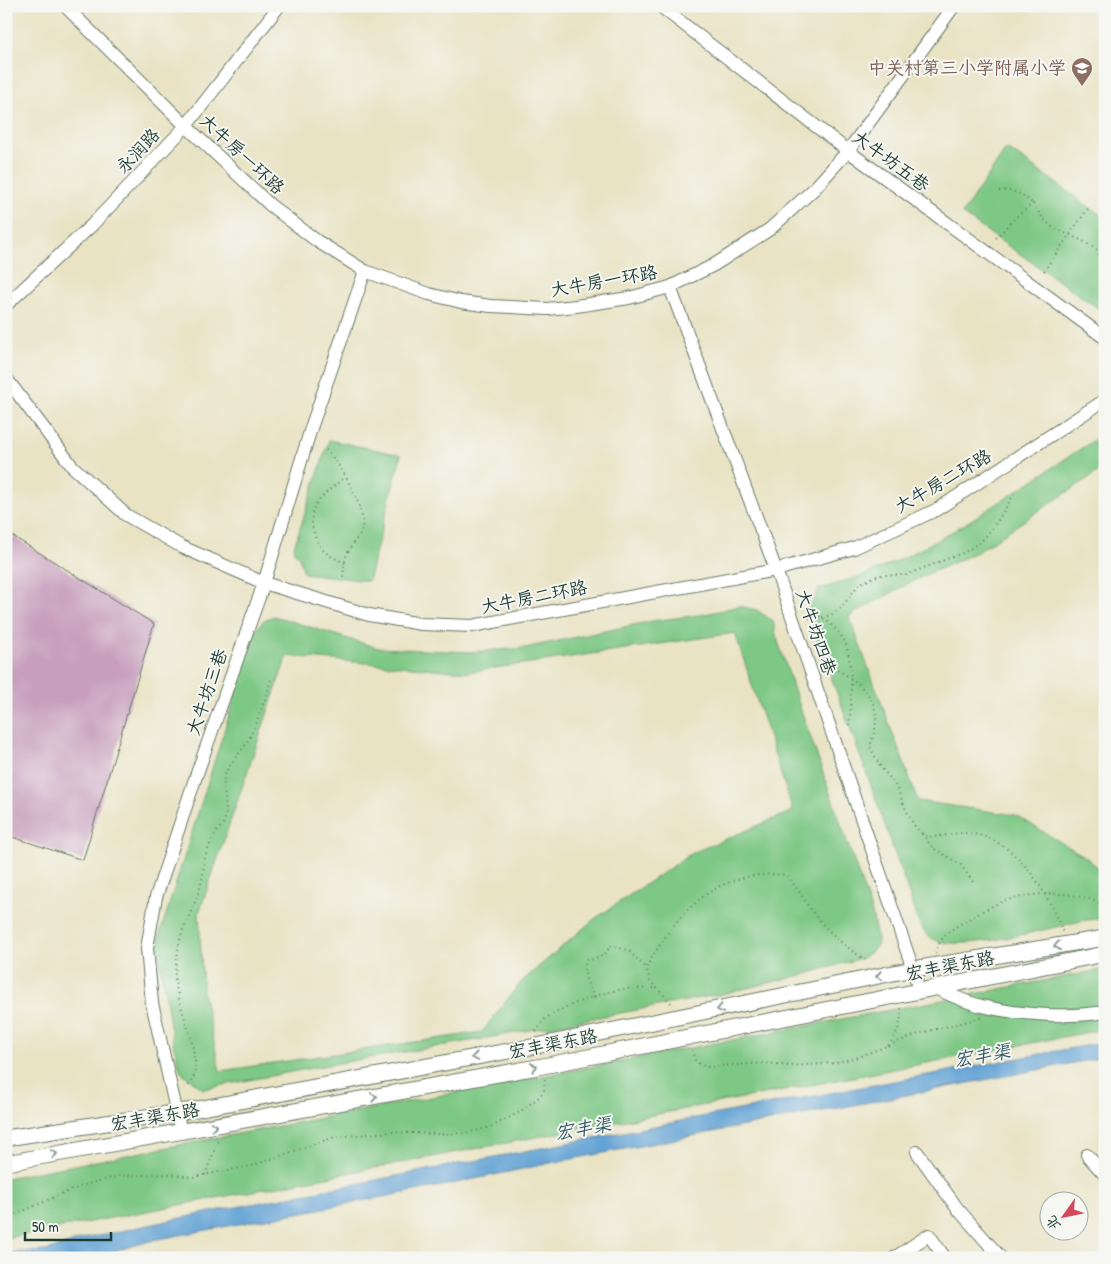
<svg xmlns="http://www.w3.org/2000/svg" width="1111" height="1264" viewBox="0 0 1111 1264" font-family="'Patrick Hand','LXGW WenKai TC',sans-serif">
<style>
.green{fill:#7ec885;stroke:#4e825c;fill-rule:evenodd}
.water{fill:#60a1d4;stroke:#406f84}
.building{fill:#c79fbd}
.lines{fill:none;stroke-linecap:round;stroke-linejoin:round}
.minor-casing{stroke:#676;stroke-width:14}
.major-casing{stroke:#676;stroke-width:17}
.path{stroke:#676;stroke-width:2;stroke-dasharray:1 4;stroke-linecap:butt}
.minor{stroke:#fff;stroke-width:12}
.major{stroke:#fff;stroke-width:15}
.oneway{stroke:#8f9e9a}
.labels{text-anchor:middle;stroke-width:4;stroke-linejoin:round;paint-order:stroke}
.education-label{font-size:18px;fill:#785e54;stroke:#f6f6f2;text-anchor:end}
.street-label{font-size:18px;fill:#1f3d34;stroke:#f6f6f2}
.water-label{font-size:19px;font-style:italic;fill:#325b64;stroke:#f6f6f2}
</style>
<rect width="100%" height="100%" fill="#f6f6f2"/>
<filter id="ink" filterUnits="userSpaceOnUse"><feTurbulence type="fractalNoise" baseFrequency=".02" numOctaves="2"/><feDisplacementMap in="SourceGraphic" scale="10" xChannelSelector="R" yChannelSelector="G"/><feConvolveMatrix kernelMatrix="1 2 1 2 8 2 1 2 1" color-interpolation-filters="sRGB"/></filter>
<filter id="wash" filterUnits="userSpaceOnUse"><feTurbulence type="fractalNoise" baseFrequency=".0096" numOctaves="4" result="noise"/><feDisplacementMap in="SourceGraphic" scale="20" xChannelSelector="R" yChannelSelector="G"/><feGaussianBlur stdDeviation="1.12" result="paint"/><feColorMatrix in="noise" values="0 0 0 0 0 0 0 0 0 0 0 0 0 0 0 0 0 1.4 0 .05"/><feComposite in="paint" operator="in"/></filter>
<g filter="url(#wash)">
<rect width="100%" height="100%" fill="#e9e3c4"/>
<!-- green -->
<g class="green">
<path d="M 1006,149 L 1012,152 L 1105,218 L 1105,313 L 962,214 Z"/>
<path d="M 1105,433 L 1105,467 L 977,552 L 917,579 L 849,616 L 918,801 L 1015,815 L 1084,856 L 1105,873 L 1105,918 L 1086,920 C 1056,926 951,957 928,936 C 924,933 922,927 919,923 L 872,788 L 807,612 L 819,589 C 838,583 859,578 877,570 C 958,535 1031,480 1105,433 Z"/>
<path d="M 329,440 L 401,455 L 368,581 L 304,573 L 299,557 L 293,550 Z"/>
<path d="M 739,606 L 757,610 L 773,621 L 776,635 L 793,687 L 872,913 L 878,944 L 874,949 L 862,958 L 806,974 L 722,994 L 482,1039 L 322,1066 L 203,1089 L 181,1072 L 173,1043 L 157,943 L 256,630 L 264,620 L 274,616 L 378,648 L 470,652 L 525,648 L 652,621 L 706,614 ZM 735,633 L 793,811 L 692,853 L 593,920 L 521,982 L 482,1032 L 220,1071 L 203,992 L 199,913 L 287,656 L 468,672 Z"/>
<path d="M 1105,969 L 1105,1029 L 6,1238 L 6,1178 Z"/>
</g>
<!-- water -->
<path class="water" d="M 1105,1042 L 1105,1057 L 546,1164 L 447,1185 L 154,1240 L 90,1258 L 6,1258 L 6,1253 L 46,1251 L 83,1239 L 200,1214 L 706,1116 Z"/>
<g id="blocks">
<!-- building -->
<path class="building" d="M 6,532 L 154,624 L 83,860 L 6,835 Z"/>
</g>
</g>
<g filter="url(#ink)">
<use href="#blocks" fill-opacity="0" stroke="#676" stroke-width="1"/>
<g class="lines">
<!-- minor casing -->
<g class="minor-casing">
<g id="minor">
<path d="M 65,6 L 186,126 L 270,205 L 317,241 L 365,271 L 429,294 L 461,302 L 491,306 L 547,309 L 576,306 L 629,298 L 670,287 L 714,265 L 770,229 L 814,189 L 848,151 L 954,6"/>
<path d="M 660,6 L 848,151 L 1105,338"/>
<path d="M 670,287 L 776,570 L 913,969 L 919,991"/>
<path d="M 6,305 L 92,225 L 186,126 L 279,6"/>
<path d="M 6,378 L 72,466 L 126,515 L 182,547 L 264,583 L 369,615 L 421,624 L 472,626 L 776,570 L 854,548 L 936,510 L 1105,400"/>
<path d="M 935,988 C 950,995 965,1002 982,1006 C 1018,1015 1067,1018 1105,1012"/>
<path d="M 181,1132 L 152,1003 L 147,948 L 156,897 L 194,782 L 264,583 L 312,425 L 365,271"/>
<path d="M 917,1152 L 957,1208 L 1001,1258"/>
<path d="M 1087,1155 L 1105,1175"/>
<path d="M 894,1258 L 929,1235 L 945,1258"/>
</g>
</g>
<!-- major casing -->
<g class="major-casing">
<g id="major">
<path d="M 6,1138 L 186,1111 L 536,1046 L 913,969 L 1105,938"/>
<path d="M 6,1163 L 543,1066 L 1105,954"/>
</g>
</g>
<!-- path -->
<g class="path">
<path d="M 999,191 C 1014,189 1023,194 1033,204"/>
<path d="M 996,238 L 1016,217 L 1033,204 L 1042,217 L 1053,228 L 1081,240 L 1096,249 L 1100,255 L 1105,257"/>
<path d="M 1044,271 L 1089,207"/>
<path d="M 326,450 C 340,463 367,509 362,529 C 359,538 352,543 348,552 C 344,559 344,570 343,578"/>
<path d="M 345,563 C 339,560 329,556 324,551 C 314,541 307,517 316,504 C 324,493 335,485 345,477"/>
<path d="M 822,617 L 831,615 L 841,608 L 859,584 L 879,575 L 906,575 L 965,552 L 982,541 L 997,522 L 1016,491"/>
<path d="M 809,618 L 822,617 C 830,624 839,631 844,640 C 853,657 852,706 849,726"/>
<path d="M 820,660 C 844,674 873,686 876,716 C 877,726 873,737 870,747 C 874,754 878,763 883,770 C 887,775 892,779 895,785 C 902,797 910,827 923,834 C 933,841 952,832 964,833 C 1015,835 1047,890 1063,933"/>
<path d="M 922,834 L 933,848 L 961,865 L 975,885"/>
<path d="M 935,953 C 942,933 952,929 969,919 C 980,913 992,905 1004,901 C 1035,892 1075,889 1105,906"/>
<path d="M 594,998 C 588,985 582,974 586,960 C 598,959 605,957 610,946 L 628,950 L 646,968"/>
<path d="M 671,1003 L 650,981 L 646,968 C 678,911 715,869 786,875 C 795,885 802,896 809,907 C 824,928 844,947 866,960"/>
<path d="M 536,1032 C 539,1027 541,1023 545,1019 C 560,1007 605,991 625,989 C 635,988 645,989 656,988"/>
<path d="M 888,1046 C 898,1033 902,1023 901,1007"/>
<path d="M 692,1050 L 696,1062 L 706,1067 L 765,1063 L 791,1066 L 835,1063 L 858,1057 L 921,1033 L 981,1018"/>
<path d="M 184,1088 C 215,1074 171,999 175,971 C 177,959 178,945 182,933 C 187,919 194,906 199,891 C 203,880 203,869 205,858 C 207,850 212,840 216,833 C 217,830 221,827 223,824 C 230,809 222,794 224,779 C 227,765 239,755 246,744 C 258,724 264,701 271,680"/>
<path d="M 205,1175 L 219,1138"/>
<path d="M 6,1217 L 17,1214 L 61,1194 L 88,1184 L 119,1176 L 169,1174 L 193,1177 L 251,1166 L 335,1137 L 390,1132 L 439,1134 L 466,1133 L 491,1127 L 518,1113 L 537,1099 L 544,1091 L 545,1078"/>
</g>
<!-- minor -->
<use href="#minor" class="minor"/>
<!-- major -->
<use href="#major" class="major"/>
</g>
<!-- one-way arrows -->
<defs><path id="oneway-chevron" d="M-2-3.5L2.5 0L-2 3.5" fill="none" stroke-width="1.6" stroke-linecap="round" stroke-linejoin="round" transform="scale(1.25)"/></defs>
<g class="oneway">
<use href="#oneway-chevron" transform="translate(1057 946) rotate(171)"/>
<use href="#oneway-chevron" transform="translate(879 976) rotate(169)"/>
<use href="#oneway-chevron" transform="translate(720 1009) rotate(169)"/>
<use href="#oneway-chevron" transform="translate(475 1057) rotate(170)"/>
<use href="#oneway-chevron" transform="translate(534 1067) rotate(-11)"/>
<use href="#oneway-chevron" transform="translate(374 1097) rotate(-10)"/>
<use href="#oneway-chevron" transform="translate(214 1126) rotate(-10)"/>
<use href="#oneway-chevron" transform="translate(54 1154) rotate(-10)"/>
</g>
</g>
<!-- icons -->
<defs>
<g id="school-pin" transform="scale(1.125)"><path d="M0 17L-7.5 6A9.5 9.5 0 1 1 7.5 6Z" fill="#8d6e63" stroke="#f6f6f2"/><path d="M0-5L7-2L0 1L-7-2ZM-4 1L0 2.5L4 1V4Q0 6-4 4Z" fill="#fff"/></g>
</defs>
<g fill-rule="evenodd">
<use href="#school-pin" x="1082" y="68"/>
</g>
<g class="labels">
<!-- education labels -->
<g class="education-label">
<text x="1066" y="74">中关村第三小学附属小学</text>
</g>
<!-- street labels -->
<g class="street-label">
<text transform="translate(138 151) rotate(-47)" y="6">永润路</text>
<text transform="translate(242 154) rotate(43)" y="6">大牛房一环路</text>
<text transform="translate(891 161) rotate(36)" y="6">大牛坊五巷</text>
<text transform="translate(604 281) rotate(-10)" y="6">大牛房一环路</text>
<text transform="translate(943 481) rotate(-30)" y="6">大牛房二环路</text>
<text transform="translate(534 597) rotate(-11)" y="6">大牛房二环路</text>
<text transform="translate(816 632) rotate(71)" y="6">大牛坊四巷</text>
<text transform="translate(207 692) rotate(-71)" y="6">大牛坊三巷</text>
<text transform="translate(950 966) rotate(-11)" y="6">宏丰渠东路</text>
<text transform="translate(553 1044) rotate(-11)" y="6">宏丰渠东路</text>
<text transform="translate(155 1117) rotate(-10)" y="6">宏丰渠东路</text>
</g>
<!-- water labels -->
<g class="water-label">
<text transform="translate(982 1055) rotate(-10)" y="7">宏丰渠</text>
<text transform="translate(583 1128) rotate(-10)" y="7">宏丰渠</text>
</g>
</g>
<!-- margin -->
<rect width="1111" height="1264" fill="none" stroke="#f6f6f2" stroke-width="25"/>
<!-- north arrow -->
<g transform="translate(1064 1216) rotate(237)"><circle r="24" fill="#f6f6f2" stroke="#a0aca6"/>
<path d="M0-4L9 19L0 12L-9 19Z" fill="#d1495b"/>
<text y="-8" font-size="14" font-weight="bold" text-anchor="middle" fill="#1f3d34">北</text>
</g>
<!-- scale -->
<path d="M25 1232v8h86v-8" fill="none" stroke="#1f3d34" stroke-width="2.5"/>
<text x="32" y="1232" font-size="15" fill="#1f3d34" stroke="#f6f6f2" stroke-width="4" paint-order="stroke">50 m</text>
</svg>
